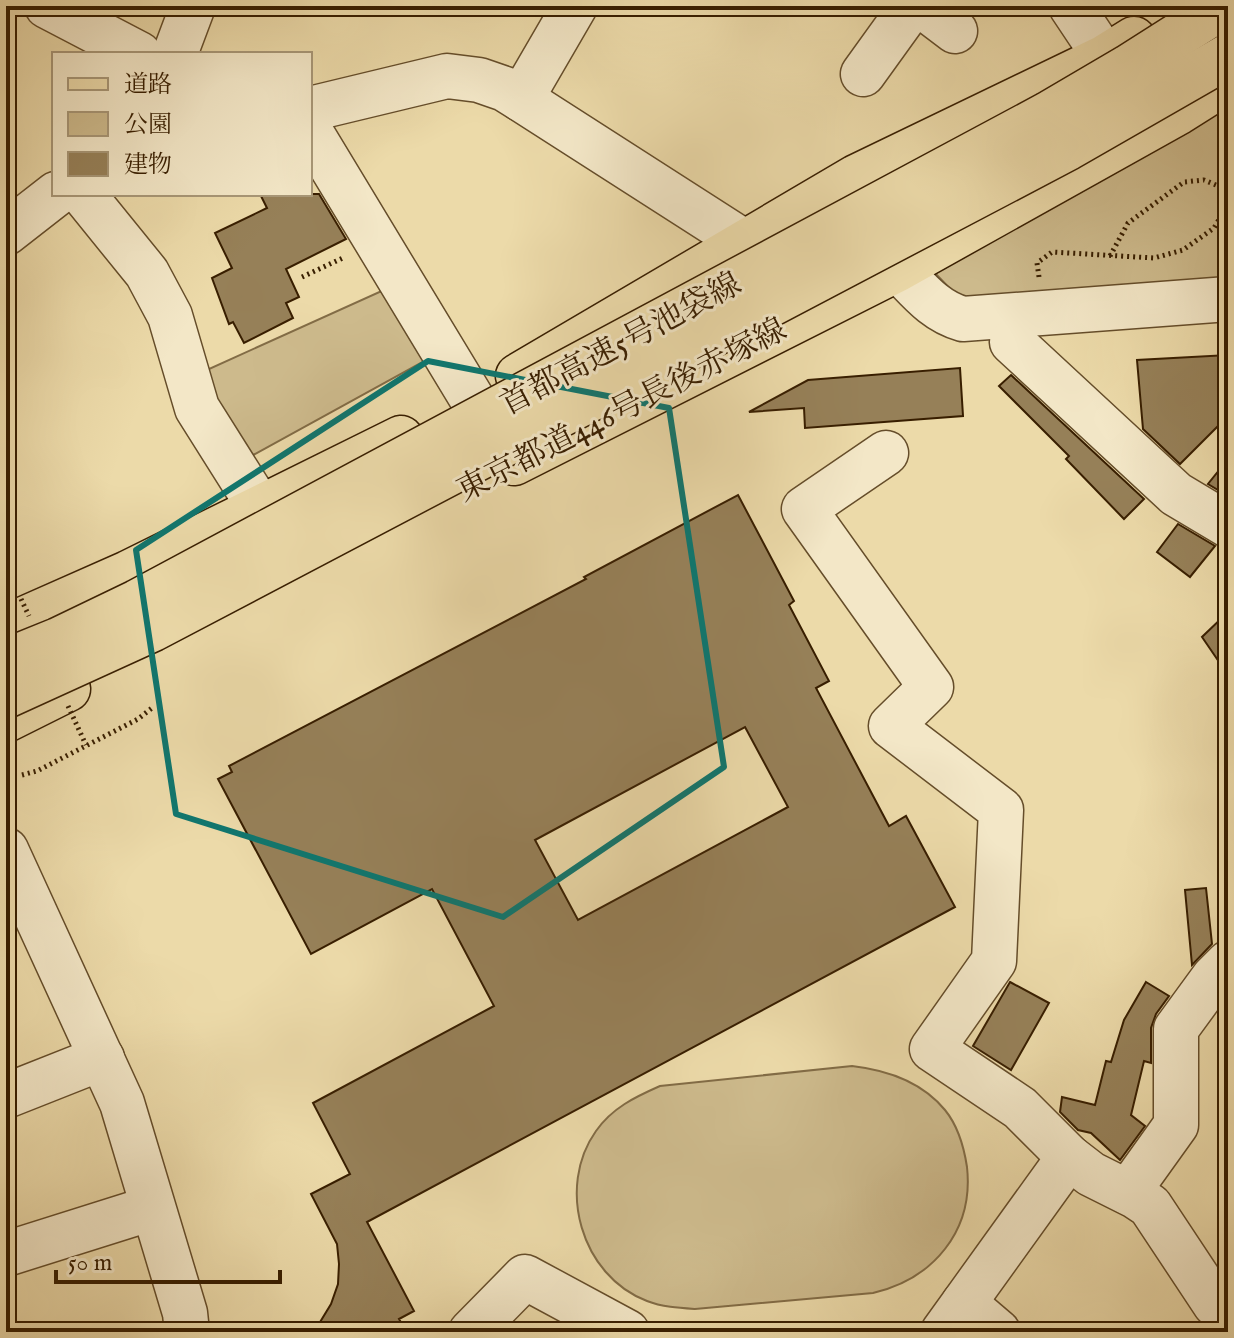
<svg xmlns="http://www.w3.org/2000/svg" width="1234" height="1338" viewBox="0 0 1234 1338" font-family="'IM FELL English','Noto Serif JP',serif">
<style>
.green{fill:#cdba8c;stroke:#826c46;stroke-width:2}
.building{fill:#968058;stroke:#381e00;stroke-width:2;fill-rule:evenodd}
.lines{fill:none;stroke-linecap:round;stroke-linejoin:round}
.minor-casing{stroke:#654d2a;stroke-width:47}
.major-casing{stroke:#381e00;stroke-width:47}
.path{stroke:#381e00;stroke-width:5;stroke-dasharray:2 4;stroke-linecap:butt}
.minor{stroke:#f3e7c7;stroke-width:44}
.major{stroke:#ecdaa9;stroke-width:44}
.highway-bridge-casing{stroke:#381e00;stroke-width:47;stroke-linecap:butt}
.path-bridge{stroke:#381e00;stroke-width:5;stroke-dasharray:2 4;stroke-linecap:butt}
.highway-bridge{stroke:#ecdaa9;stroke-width:44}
.marked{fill:none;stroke:#0f766e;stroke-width:6;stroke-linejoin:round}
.labels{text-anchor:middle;stroke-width:6;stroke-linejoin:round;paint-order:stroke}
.street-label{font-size:32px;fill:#381e00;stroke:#f3e7c7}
</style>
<rect width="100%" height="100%" fill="#ecdaa9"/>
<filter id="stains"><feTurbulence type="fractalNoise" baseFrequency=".0025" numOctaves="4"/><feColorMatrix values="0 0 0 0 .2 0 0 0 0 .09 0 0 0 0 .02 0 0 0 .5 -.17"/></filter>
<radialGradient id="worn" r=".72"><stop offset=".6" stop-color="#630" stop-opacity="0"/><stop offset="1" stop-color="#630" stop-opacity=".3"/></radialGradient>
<!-- green -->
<g class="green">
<path d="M 1228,109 L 1228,290 L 1027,308 L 957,296 L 933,271 L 1208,111 Z"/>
<path d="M 386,289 L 430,358 L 244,460 L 198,374 Z"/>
<path d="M 852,1066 C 887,1070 922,1082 945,1110 C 958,1126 964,1147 967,1167 C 974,1231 933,1279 873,1293 L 695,1309 C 679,1308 662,1307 647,1301 C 581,1276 556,1187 596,1131 C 612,1108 635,1097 660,1086 Z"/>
</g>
<!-- building -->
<g class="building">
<path d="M 260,194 L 319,194 L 346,239 L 286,269 L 299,297 L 286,303 L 293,318 L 244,343 L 233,322 L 229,324 L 212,278 L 232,268 L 215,233 L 267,208 Z"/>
<path d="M 1228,355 L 1228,416 L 1180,464 L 1143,429 L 1137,360 Z"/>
<path d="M 960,368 L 963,416 L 805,428 L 804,408 L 749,412 L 808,380 Z"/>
<path d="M 1011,375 L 1144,499 L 1124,519 L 1066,459 L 1069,456 L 999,386 Z"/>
<path d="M 1228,459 L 1228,496 L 1208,484 Z"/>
<path d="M 738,495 L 794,601 L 789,605 L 829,681 L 816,688 L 889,826 L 906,816 L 955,907 L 367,1222 L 414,1311 L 399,1319 L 402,1324 L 387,1332 L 314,1332 L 331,1304 L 338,1284 L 339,1264 L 337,1244 L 311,1194 L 350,1174 L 313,1103 L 494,1006 L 432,889 L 311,954 L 218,779 L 232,772 L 229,766 L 586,579 L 584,577 ZM 745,727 L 788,807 L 578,920 L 535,840 Z"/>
<path d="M 1178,524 L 1215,546 L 1190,577 L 1157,552 Z"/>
<path d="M 1228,612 L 1228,675 L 1202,637 Z"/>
<path d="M 1206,888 L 1212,944 L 1192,965 L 1185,890 Z"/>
<path d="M 1010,982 L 1049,1003 L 1011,1070 L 973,1046 Z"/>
<path d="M 1146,982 L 1169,996 L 1156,1014 L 1151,1028 L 1151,1063 L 1144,1061 L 1131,1115 L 1145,1126 L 1120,1160 L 1091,1133 L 1078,1130 L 1060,1112 L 1062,1097 L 1095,1105 L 1106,1061 L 1111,1062 L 1124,1020 Z"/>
</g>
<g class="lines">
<!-- minor casing -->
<g class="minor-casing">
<g id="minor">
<path d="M 47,6 L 139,54"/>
<path d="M 922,6 L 955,31"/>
<path d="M 1071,6 L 1105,57"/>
<path d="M 175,54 L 193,6"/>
<path d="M 863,74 L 912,6"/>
<path d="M 521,99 L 575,6"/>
<path d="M 310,109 L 447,76 L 479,80 L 505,89 L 521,99 L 744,242"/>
<path d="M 310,131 L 474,402"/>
<path d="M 83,194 L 147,273 L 170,316 L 197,408 L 260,508"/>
<path d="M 6,233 L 56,194"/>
<path d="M 898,269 C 918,289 934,311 963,319 L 1228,299"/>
<path d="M 1012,342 L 1176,494 L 1228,525"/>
<path d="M 886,453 L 804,509 L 931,687 L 891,726 L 1001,810 L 994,961 L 932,1049 L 1020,1108 L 1069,1157 L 1091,1174 L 1135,1196 L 1150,1206 L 1215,1304 L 1228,1316"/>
<path d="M 6,850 L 122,1103 L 185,1313 L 187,1332"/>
<path d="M 6,1096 L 102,1058"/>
<path d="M 1128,1192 L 1176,1125 L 1176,1029 L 1214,977 L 1228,963"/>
<path d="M 6,1254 L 152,1208"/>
<path d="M 964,1303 L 998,1332"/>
<path d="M 471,1332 L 525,1277 L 627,1332"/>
<path d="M 943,1332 L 1069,1157"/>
</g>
</g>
<!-- major casing -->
<g class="major-casing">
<g id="major">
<path d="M 518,376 L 856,177 L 1105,57 L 1134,39"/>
<path d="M 514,463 L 898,269 L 1179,112 L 1228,81"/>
<path d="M 6,627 L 128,573 L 401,438"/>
<path d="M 6,720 L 68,689"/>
</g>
</g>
<!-- path -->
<g class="path">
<path d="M 1110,256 L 1128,223 L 1184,182 L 1204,180 L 1228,190"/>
<path d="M 302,277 L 345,257"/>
<path d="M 1039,277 L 1037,263 L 1052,252 L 1154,258 L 1183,250 L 1214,228 L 1228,204"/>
<path d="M 22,775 L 37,771 L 138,719 L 152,708"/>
</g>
<!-- minor -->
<use href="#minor" class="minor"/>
<!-- major -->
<use href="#major" class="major"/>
<!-- highway-bridge casing -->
<g class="highway-bridge-casing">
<g id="highway-bridge">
<path d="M 6,661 L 58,640 L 137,602 L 1048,114 L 1128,67 L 1224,6"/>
<path d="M 6,696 L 153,629 L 1068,148 L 1228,56"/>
</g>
</g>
<!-- path-bridge -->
<g class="path-bridge">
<path d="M 21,599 L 29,616"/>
<path d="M 68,706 L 86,745"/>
</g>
<!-- highway-bridge -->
<use href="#highway-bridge" class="highway-bridge"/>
</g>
<!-- marked area -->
<path class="marked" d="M 428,361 L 669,408 L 724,767 L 503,917 L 176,814 L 136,550 Z"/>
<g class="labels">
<!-- street labels -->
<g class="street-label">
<text transform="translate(620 343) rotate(-28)" y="11">首都高速5号池袋線</text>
<text transform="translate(621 409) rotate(-27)" y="11">東京都道446号長後赤塚線</text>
</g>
</g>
<!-- margin -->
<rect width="1234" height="1338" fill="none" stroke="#ecdaa9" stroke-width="32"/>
<rect x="8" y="8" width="1218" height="1322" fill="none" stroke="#381e00" stroke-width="4"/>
<rect x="16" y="16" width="1202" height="1306" fill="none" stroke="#381e00" stroke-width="2"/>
<!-- legend -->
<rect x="52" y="52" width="260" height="144" fill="#f3e7c7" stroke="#a89777" stroke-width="2"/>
<rect x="68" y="78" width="40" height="12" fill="#ecdaa9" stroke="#a89777" stroke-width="2"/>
<text x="124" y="92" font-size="24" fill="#381e00">道路</text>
<rect x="68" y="112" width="40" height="24" fill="#cdba8c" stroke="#a89777" stroke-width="2"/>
<text x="124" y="132" font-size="24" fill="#381e00">公園</text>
<rect x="68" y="152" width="40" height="24" fill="#968058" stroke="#a89777" stroke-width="2"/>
<text x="124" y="172" font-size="24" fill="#381e00">建物</text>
<!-- scale -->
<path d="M56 1270v12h224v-12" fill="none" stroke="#381e00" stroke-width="4"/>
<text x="68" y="1270" font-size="24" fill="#381e00" stroke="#f3e7c7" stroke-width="6" paint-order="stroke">50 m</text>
<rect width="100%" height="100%" filter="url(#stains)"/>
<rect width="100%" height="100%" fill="url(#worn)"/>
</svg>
